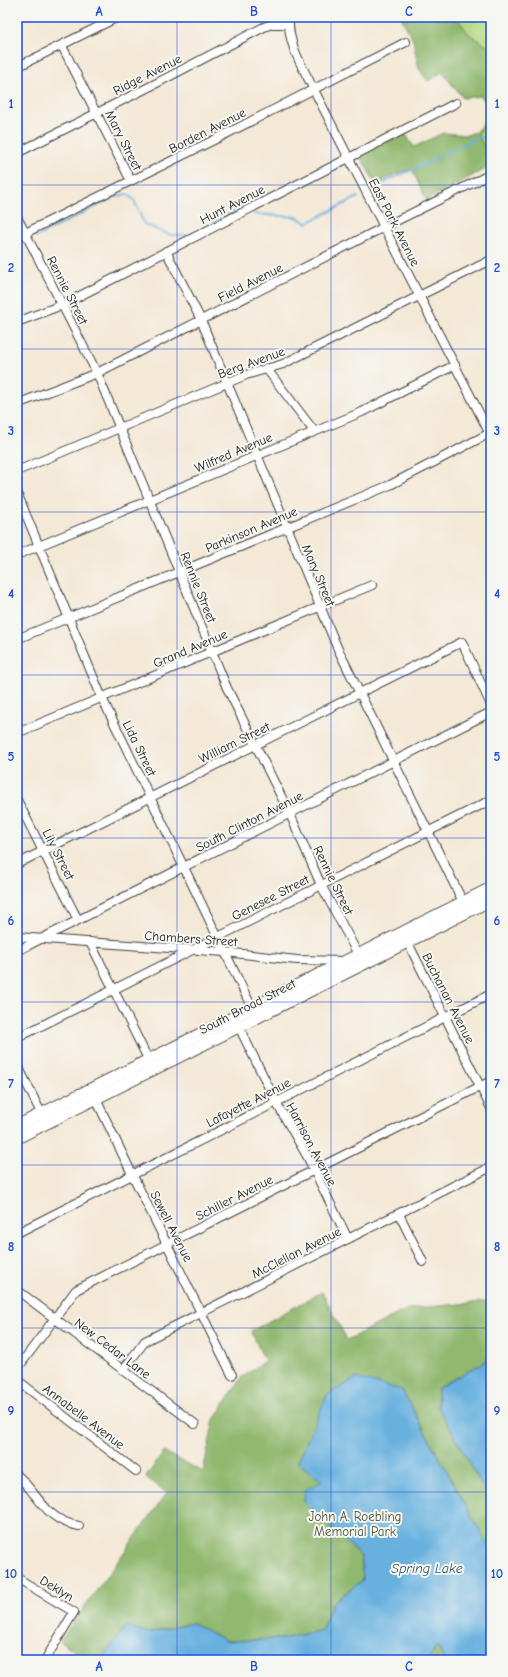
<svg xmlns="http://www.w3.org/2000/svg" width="508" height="1677" viewBox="0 0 508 1677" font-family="'Comic Neue',sans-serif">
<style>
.green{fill:#b5d77f;stroke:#687a4e}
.forest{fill:#90b86e;stroke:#566a45}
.water{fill:#67b1df;stroke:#42667e}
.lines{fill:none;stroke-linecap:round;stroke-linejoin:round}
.stream{stroke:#67b1df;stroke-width:2}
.minor-casing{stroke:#3c3b38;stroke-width:10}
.major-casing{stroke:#3c3b38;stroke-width:13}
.minor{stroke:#fff;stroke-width:8}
.major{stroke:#fff;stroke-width:11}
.grid{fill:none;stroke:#1d4ed8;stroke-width:1;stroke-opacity:0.55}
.labels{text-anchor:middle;stroke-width:4;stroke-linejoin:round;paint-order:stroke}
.street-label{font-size:13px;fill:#1c1c1c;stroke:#f6f6f2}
.park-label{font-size:13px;fill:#4a543a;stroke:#f6f6f2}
.water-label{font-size:14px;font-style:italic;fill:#3a586a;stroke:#f6f6f2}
.neatline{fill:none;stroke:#1d4ed8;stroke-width:1.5}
.grid-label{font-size:13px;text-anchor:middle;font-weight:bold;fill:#1d4ed8}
</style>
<rect width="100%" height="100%" fill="#f6f6f2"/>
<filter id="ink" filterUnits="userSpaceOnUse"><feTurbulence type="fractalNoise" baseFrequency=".025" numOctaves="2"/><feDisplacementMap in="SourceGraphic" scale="8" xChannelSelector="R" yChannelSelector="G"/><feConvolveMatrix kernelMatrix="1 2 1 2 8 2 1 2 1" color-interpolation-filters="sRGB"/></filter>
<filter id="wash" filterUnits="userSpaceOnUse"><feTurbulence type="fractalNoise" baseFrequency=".012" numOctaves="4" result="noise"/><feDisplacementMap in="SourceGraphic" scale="16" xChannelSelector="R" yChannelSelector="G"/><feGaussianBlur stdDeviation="0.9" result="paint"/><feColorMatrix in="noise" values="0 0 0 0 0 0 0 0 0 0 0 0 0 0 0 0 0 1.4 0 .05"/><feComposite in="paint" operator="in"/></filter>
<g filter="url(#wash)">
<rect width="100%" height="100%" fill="#f4e8d6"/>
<!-- green -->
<g class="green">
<path d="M 456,17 L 491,17 L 491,49 L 468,33 Z"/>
<path d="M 491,121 L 491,158 L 477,134 Z"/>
</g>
<!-- forest -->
<g class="forest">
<path d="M 401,17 L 456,17 L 468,33 L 491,49 L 491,109 L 481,96 L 463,98 L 442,72 L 428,81 L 419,69 L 413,40 Z"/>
<path d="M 491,117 L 491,121 L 477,134 L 491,158 L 491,166 L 426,200 L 412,169 L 398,173 L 376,184 L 360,156 L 398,136 L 406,135 L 414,147 L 443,133 L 467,135 L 475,132 Z"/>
<path d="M 322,1292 L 347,1340 L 407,1309 L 491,1301 L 491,1358 L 438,1388 L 438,1407 L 491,1501 L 491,1551 L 402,1390 L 304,1502 L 361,1556 L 363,1580 L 332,1603 L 322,1630 L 282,1639 L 226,1641 L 193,1623 L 148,1633 L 127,1626 L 104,1655 L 103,1660 L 75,1660 L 75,1651 L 60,1641 L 167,1493 L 146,1477 L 164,1452 L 203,1472 L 214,1420 L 241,1378 L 265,1361 L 251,1331 Z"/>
<path d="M 437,1645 L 444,1660 L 429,1660 Z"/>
</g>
<!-- water -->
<g class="water">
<path d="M 491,1358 L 491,1501 L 438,1407 L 438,1388 Z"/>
<path d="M 356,1378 L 402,1390 L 491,1551 L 491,1660 L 444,1660 L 437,1645 L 429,1660 L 103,1660 L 104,1655 L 127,1626 L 148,1633 L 193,1623 L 226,1641 L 282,1639 L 322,1630 L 332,1603 L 363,1580 L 361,1556 L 304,1502 L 305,1490 L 322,1481 L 298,1462 L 327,1395 Z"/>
</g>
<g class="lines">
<!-- stream -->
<g class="stream">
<path d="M 377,186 C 395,177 413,170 431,161 C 448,153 464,142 482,137 L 491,141"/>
<path d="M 254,214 L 296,217 L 307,223 L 358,197"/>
<path d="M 215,222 L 235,211"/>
<path d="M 36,237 L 112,198 L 127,194 L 134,200 L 144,224 L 170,235 L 190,235"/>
<path d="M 17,246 L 20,245"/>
</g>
</g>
</g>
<g filter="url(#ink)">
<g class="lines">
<!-- minor casing -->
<g class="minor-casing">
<g id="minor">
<path d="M 17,17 L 18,17"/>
<path d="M 289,17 C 287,43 302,66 313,88 L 491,436"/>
<path d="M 62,46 L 131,181"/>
<path d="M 17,67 L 118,17"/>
<path d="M 17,153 L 153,85 L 264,27 L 272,24 L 289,24"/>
<path d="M 17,217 L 97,373 L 227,688 L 290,814 L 321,885 L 361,960"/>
<path d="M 17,237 L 226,134 L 406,42"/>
<path d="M 166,251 L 201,320 L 337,647 L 463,902"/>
<path d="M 17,322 L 62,305 L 456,103"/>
<path d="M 266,368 L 314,431"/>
<path d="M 17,404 L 97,373 L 384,227 L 491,174"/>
<path d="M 17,471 L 246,375 L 283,364 L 491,260"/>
<path d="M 17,493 L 102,698 L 252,1008"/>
<path d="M 17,555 L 362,412 L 455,365"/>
<path d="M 17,639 L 390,485 L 490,433"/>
<path d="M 17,733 L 372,585"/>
<path d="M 17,800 L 78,920"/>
<path d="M 17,864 L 462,642 L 491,705"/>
<path d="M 17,937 L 225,952 L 297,960 L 343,961"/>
<path d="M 407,941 L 491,1108"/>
<path d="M 90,942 L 148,1059"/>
<path d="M 17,951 L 491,712"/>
<path d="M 237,1023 L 276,1102 L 307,1156 L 348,1239"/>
<path d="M 17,1038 L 491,800"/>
<path d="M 17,1064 L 43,1117"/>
<path d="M 94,1095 L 132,1174 L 232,1375"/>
<path d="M 399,1214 L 423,1262"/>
<path d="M 17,1233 L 491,994"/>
<path d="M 17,1290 L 195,1424"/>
<path d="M 17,1369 L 76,1290 L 491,1081"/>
<path d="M 123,1370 L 145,1341 L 491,1167"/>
<path d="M 17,1380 L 136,1471"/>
<path d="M 17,1475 C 39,1495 46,1521 79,1526"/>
<path d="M 17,1578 L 74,1612 L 45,1660"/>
</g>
</g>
<!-- major casing -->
<g class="major-casing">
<g id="major">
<path d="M 17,1126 L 491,888"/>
<path d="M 17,1138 L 491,900"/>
</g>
</g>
<!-- minor -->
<use href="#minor" class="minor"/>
<!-- major -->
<use href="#major" class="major"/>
</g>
</g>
<!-- grid -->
<path class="grid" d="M 177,17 L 177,1660M 331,17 L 331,1660M 17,185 L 491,185M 17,349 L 491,349M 17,512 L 491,512M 17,675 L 491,675M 17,838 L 491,838M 17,1002 L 491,1002M 17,1165 L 491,1165M 17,1328 L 491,1328M 17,1492 L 491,1492"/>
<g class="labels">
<!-- street labels -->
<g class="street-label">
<text transform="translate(147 74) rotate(-27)" y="5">Ridge Avenue</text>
<text transform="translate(207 130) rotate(-27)" y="5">Borden Avenue</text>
<text transform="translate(124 140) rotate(63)" y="5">Mary Street</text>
<text transform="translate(232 204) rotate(-27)" y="5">Hunt Avenue</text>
<text transform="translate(395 222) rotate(63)" y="5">East Park Avenue</text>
<text transform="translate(250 282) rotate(-27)" y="5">Field Avenue</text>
<text transform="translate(68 290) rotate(63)" y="5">Rennie Street</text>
<text transform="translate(251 362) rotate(-20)" y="5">Berg Avenue</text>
<text transform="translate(233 452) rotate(-23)" y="5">Wilfred Avenue</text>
<text transform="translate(251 529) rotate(-23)" y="5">Parkinson Avenue</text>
<text transform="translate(319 575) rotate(67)" y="5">Mary Street</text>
<text transform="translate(199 587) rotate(68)" y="5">Rennie Street</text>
<text transform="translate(190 648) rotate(-23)" y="5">Grand Avenue</text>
<text transform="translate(234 742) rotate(-26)" y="5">William Street</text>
<text transform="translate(140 748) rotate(64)" y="5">Lida Street</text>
<text transform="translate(249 821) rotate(-27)" y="5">South Clinton Avenue</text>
<text transform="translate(59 854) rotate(63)" y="5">Lily Street</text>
<text transform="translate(334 880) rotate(64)" y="5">Rennie Street</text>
<text transform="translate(270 897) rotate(-27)" y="5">Genesee Street</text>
<text transform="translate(191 938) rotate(4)" y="5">Chambers Street</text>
<text transform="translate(449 998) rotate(63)" y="5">Buchanan Avenue</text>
<text transform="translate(247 1006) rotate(-27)" y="5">South Broad Street</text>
<text transform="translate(248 1102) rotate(-27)" y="5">Lafayette Avenue</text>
<text transform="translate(312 1144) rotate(62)" y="5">Harrison Avenue</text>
<text transform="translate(234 1197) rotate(-27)" y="5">Schiller Avenue</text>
<text transform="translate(172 1226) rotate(63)" y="5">Sewell Avenue</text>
<text transform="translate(296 1252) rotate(-27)" y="5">McClellan Avenue</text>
<text transform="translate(113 1348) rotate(37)" y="5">New Cedar Lane</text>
<text transform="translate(84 1416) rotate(37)" y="5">Annabelle Avenue</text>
<text transform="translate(57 1588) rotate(31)" y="5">Deklyn</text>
</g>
<!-- park labels -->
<g class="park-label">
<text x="355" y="1521">John A. Roebling<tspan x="355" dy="15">Memorial Park</tspan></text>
</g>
<!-- water labels -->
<g class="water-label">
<text x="427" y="1573">Spring Lake</text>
</g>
</g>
<!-- margin -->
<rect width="508" height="1677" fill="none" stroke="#f6f6f2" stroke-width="44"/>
<rect x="22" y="22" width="464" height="1633" class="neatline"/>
<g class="grid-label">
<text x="99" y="16">A</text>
<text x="254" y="16">B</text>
<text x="409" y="16">C</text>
<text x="11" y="108">1</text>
<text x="497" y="108">1</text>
<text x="11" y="272">2</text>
<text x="497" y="272">2</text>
<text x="11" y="435">3</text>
<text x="497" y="435">3</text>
<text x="11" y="598">4</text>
<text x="497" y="598">4</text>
<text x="11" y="761">5</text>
<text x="497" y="761">5</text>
<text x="11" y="925">6</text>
<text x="497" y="925">6</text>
<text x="11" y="1088">7</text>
<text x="497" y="1088">7</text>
<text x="11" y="1251">8</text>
<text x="497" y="1251">8</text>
<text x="11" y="1415">9</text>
<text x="497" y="1415">9</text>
<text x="11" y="1578">10</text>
<text x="497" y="1578">10</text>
<text x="99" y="1671">A</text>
<text x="254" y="1671">B</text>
<text x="409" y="1671">C</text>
</g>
</svg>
